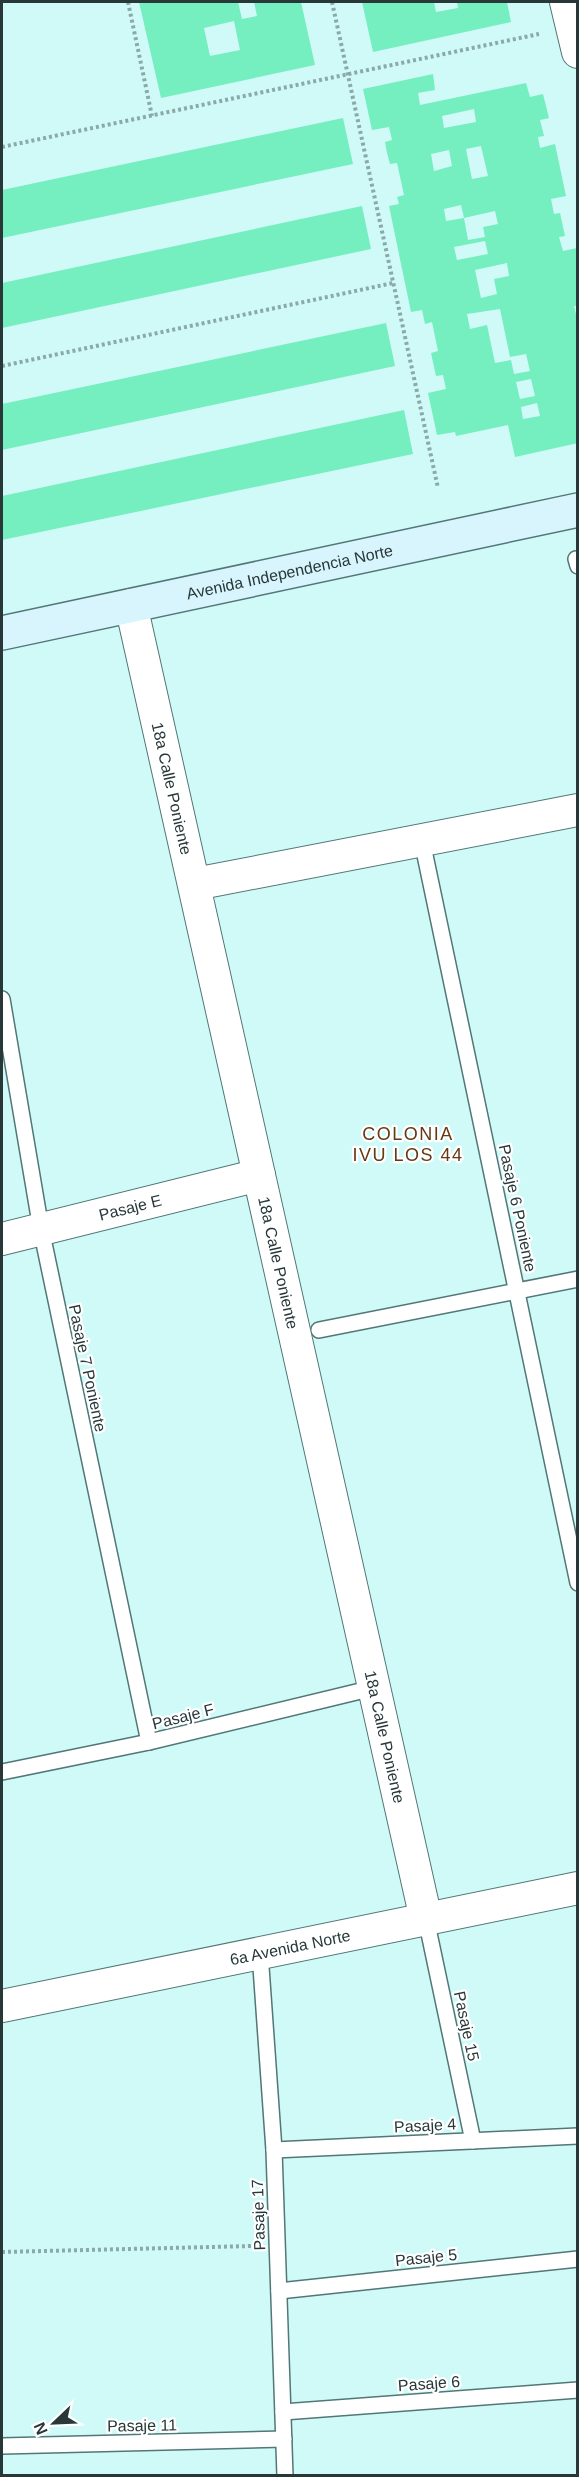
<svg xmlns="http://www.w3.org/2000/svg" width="579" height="2477" viewBox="0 0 579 2477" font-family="Helvetica,sans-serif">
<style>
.building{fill:#75eec0;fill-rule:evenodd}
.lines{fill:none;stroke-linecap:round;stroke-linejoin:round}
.lane-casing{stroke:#517776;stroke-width:18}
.street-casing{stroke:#517776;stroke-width:34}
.secondary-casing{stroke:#517776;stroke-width:36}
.path{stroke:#8aa9a8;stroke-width:4;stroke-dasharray:3 3;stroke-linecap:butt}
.lane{stroke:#fff;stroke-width:15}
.street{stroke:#fff;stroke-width:32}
.secondary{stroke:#d8f4fc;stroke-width:33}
.labels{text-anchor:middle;stroke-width:4.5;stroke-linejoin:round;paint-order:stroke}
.street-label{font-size:16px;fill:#283838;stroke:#fff}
.neighbourhood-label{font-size:18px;letter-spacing:1.5px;fill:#643913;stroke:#fff}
</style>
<rect width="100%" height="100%" fill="#d0faf8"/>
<!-- building -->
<g class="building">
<path d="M 139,2 L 238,2 L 242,19 L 257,16 L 254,2 L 301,2 L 315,65 L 161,98 ZM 234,21 L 240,50 L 210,56 L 204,28 Z"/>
<path d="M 362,2 L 434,2 L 436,12 L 458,8 L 457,2 L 507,2 L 511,22 L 373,52 Z"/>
<path d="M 433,74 L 435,90 L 418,93 L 420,105 L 526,83 L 530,97 L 543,94 L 549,118 L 540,120 L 544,136 L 538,137 L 540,148 L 555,144 L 566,196 L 551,199 L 554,214 L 560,213 L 565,236 L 559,237 L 563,251 L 577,248 L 578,250 L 578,306 L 574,306 L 578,322 L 578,443 L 515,457 L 508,425 L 456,436 L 455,432 L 437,435 L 428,393 L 446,389 L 443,375 L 436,376 L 431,353 L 438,351 L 432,322 L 425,324 L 422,310 L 411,312 L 389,206 L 399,204 L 397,197 L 404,195 L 397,163 L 390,164 L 387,153 L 385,142 L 392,140 L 389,127 L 372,130 L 363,89 ZM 474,109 L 476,122 L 444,128 L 442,116 ZM 481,146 L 488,176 L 472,179 L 466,149 ZM 449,150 L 452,166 L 434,171 L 431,154 ZM 461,205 L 464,218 L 495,211 L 498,224 L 483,227 L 485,237 L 468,240 L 464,218 L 446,221 L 444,209 ZM 485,241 L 488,254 L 457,260 L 454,247 ZM 507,263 L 509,276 L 494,279 L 497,294 L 481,298 L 475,270 ZM 500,309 L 510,357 L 526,354 L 530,371 L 514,374 L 511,360 L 495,363 L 487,325 L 470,329 L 467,314 ZM 531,379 L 535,396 L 520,399 L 516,382 ZM 537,403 L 540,416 L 523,419 L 521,407 Z"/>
<path d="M 343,118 L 353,164 L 2,238 L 2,190 Z"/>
<path d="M 362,206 L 371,249 L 2,328 L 2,283 Z"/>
<path d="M 386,323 L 395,366 L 2,450 L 2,404 Z"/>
<path d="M 404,410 L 413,454 L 2,540 L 2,496 Z"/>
</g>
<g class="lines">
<!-- lane casing -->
<g class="lane-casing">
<g id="lane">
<path d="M 576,559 L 578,566"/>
<path d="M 422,841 L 578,1583"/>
<path d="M 2,999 L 41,1229 L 149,1742"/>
<path d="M 319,1330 L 578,1279"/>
<path d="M 2,1772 L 149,1742 L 373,1688"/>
<path d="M 426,1919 L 473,2141"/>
<path d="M 260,1953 L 274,2150 L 285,2476"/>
<path d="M 274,2150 L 578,2136"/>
<path d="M 279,2291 L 578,2259"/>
<path d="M 283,2412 L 578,2390"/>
<path d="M 2,2446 L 284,2439"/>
</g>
</g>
<!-- street casing -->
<g class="street-casing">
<g id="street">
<path d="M 566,2 L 578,52"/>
<path id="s1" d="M 131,605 L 426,1919"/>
<path d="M 195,884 L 578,810"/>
<path id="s2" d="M 2,1239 L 259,1175"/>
<path id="s3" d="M 2,2006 L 578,1888"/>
</g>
</g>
<!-- secondary casing -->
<g class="secondary-casing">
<g id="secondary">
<path id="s4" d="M 2,633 L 578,510"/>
</g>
</g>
<!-- path -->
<g class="path">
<path d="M 128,2 L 152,116"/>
<path d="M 332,2 L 438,488"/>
<path d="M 2,147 L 539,34"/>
<path d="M 2,366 L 393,283"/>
<path d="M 2,2252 L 253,2246"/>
</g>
<!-- lane -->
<use href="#lane" class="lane"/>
<!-- street -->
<use href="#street" class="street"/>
<!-- secondary -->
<use href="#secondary" class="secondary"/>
</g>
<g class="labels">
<!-- street labels -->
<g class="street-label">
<text dy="6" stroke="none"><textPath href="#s4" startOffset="294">Avenida Independencia Norte</textPath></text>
<text dy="6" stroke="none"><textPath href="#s1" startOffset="188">18a Calle Poniente</textPath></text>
<text dy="6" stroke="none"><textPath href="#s2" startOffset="132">Pasaje E</textPath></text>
<text transform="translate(518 1208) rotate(78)" y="6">Pasaje 6 Poniente</text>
<text dy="6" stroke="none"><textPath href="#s1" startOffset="674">18a Calle Poniente</textPath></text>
<text transform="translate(88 1368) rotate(78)" y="6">Pasaje 7 Poniente</text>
<text transform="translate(183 1716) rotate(-14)" y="6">Pasaje F</text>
<text dy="6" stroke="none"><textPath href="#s1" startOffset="1160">18a Calle Poniente</textPath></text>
<text dy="6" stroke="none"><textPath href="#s3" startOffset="294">6a Avenida Norte</textPath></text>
<text transform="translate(467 2026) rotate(78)" y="6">Pasaje 15</text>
<text transform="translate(425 2125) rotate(-3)" y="6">Pasaje 4</text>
<text transform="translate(258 2215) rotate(-92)" y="6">Pasaje 17</text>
<text transform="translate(426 2257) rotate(-6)" y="6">Pasaje 5</text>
<text transform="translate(429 2383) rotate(-4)" y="6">Pasaje 6</text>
<text transform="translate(142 2425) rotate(-1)" y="6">Pasaje 11</text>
</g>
<!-- neighbourhood labels -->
<g class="neighbourhood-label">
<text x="408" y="1140">COLONIA<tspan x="408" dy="21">IVU LOS 44</tspan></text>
</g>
</g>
<!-- border -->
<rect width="579" height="2477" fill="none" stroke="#283838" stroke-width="6"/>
<!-- north arrow -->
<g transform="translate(54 2423) rotate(247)" stroke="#ffffff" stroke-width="4.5" paint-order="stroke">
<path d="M0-4.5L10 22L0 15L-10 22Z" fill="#283838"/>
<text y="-9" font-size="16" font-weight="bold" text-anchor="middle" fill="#283838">N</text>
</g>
</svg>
